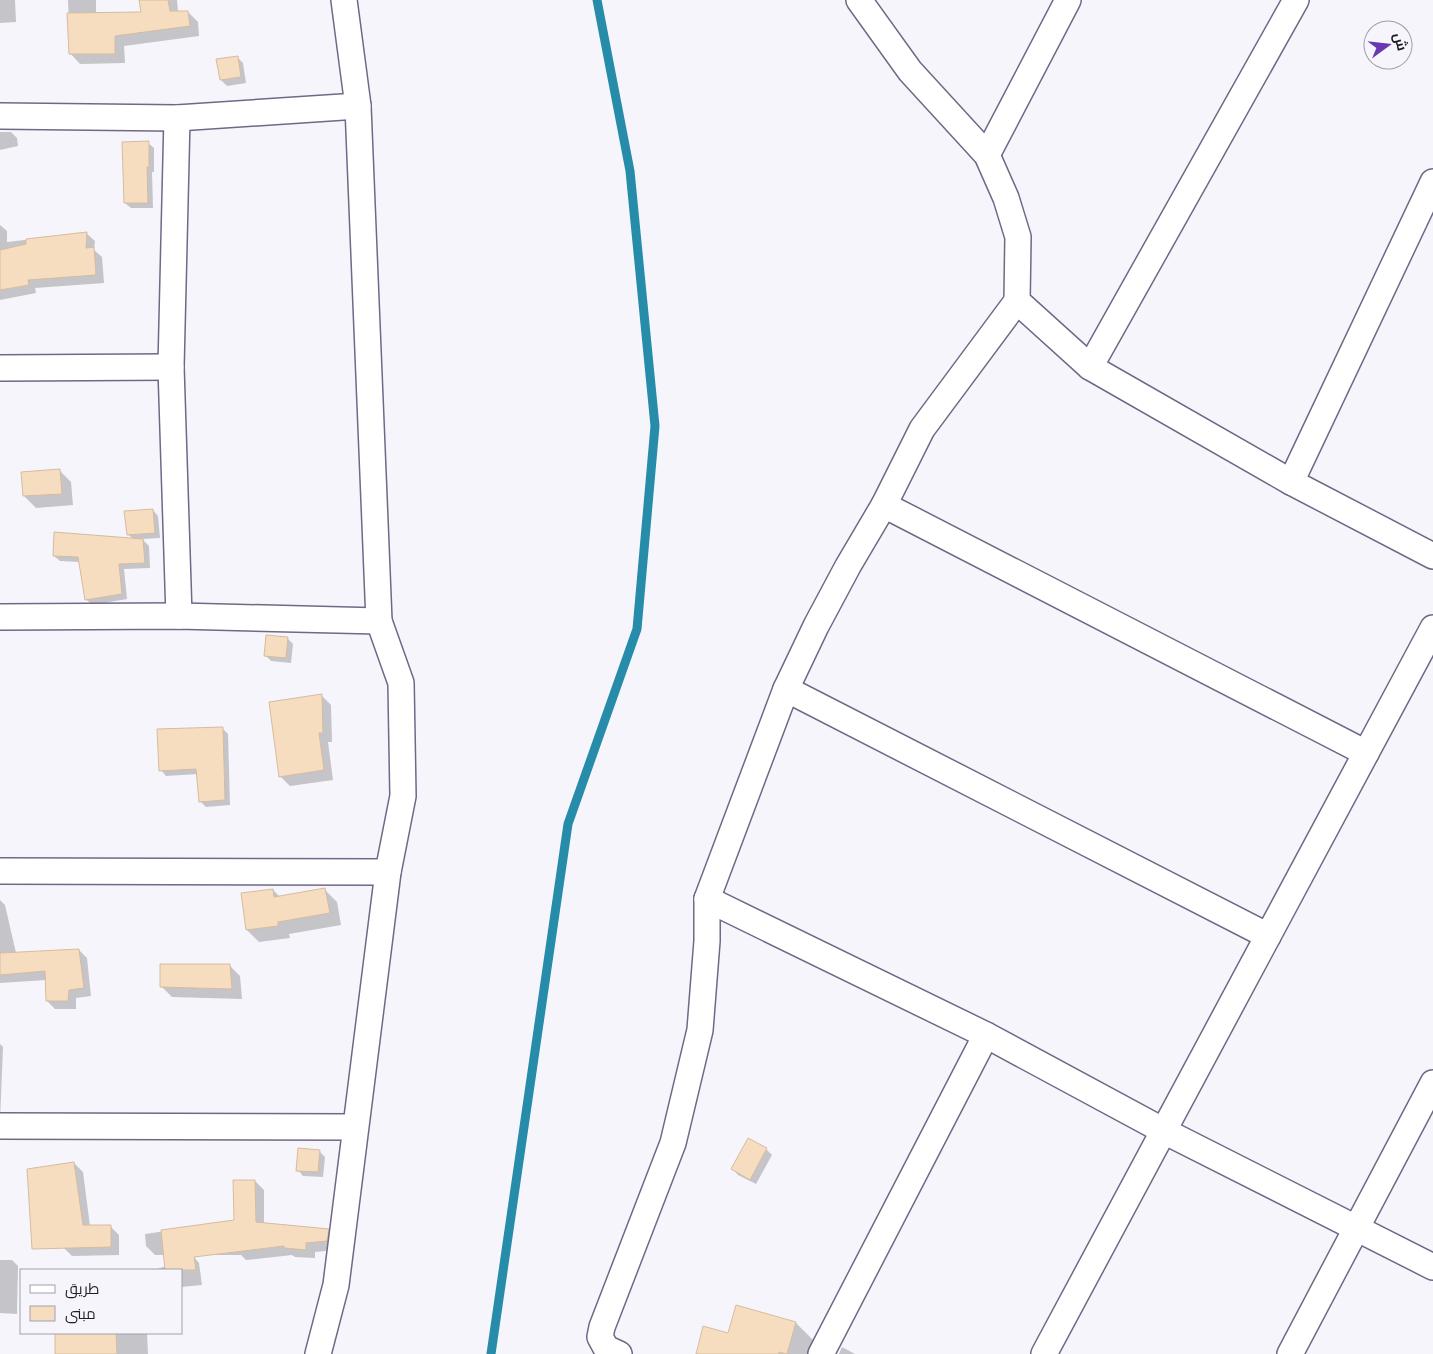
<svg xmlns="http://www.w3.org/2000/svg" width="1433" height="1354" viewBox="0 0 1433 1354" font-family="Merriweather,Cairo,serif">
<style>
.shadow{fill:#0003}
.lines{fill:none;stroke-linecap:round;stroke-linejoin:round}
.stream{stroke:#268caa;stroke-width:9}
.building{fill:#f7ddc0;stroke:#d5bca0}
.street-casing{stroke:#706886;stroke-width:28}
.street{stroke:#fff;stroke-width:25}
</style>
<rect width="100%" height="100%" fill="#f7f5fc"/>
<!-- shadow -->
<g class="shadow">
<path d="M 0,0 L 15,0 L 16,22 L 0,23 Z"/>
<path d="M 68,0 L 96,0 L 96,14 L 142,13 L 141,0 L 177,0 L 178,12 L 188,12 L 198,22 L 199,36 L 124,46 L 125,63 L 80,64 L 70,53 Z"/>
<path d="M 237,57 L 243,63 L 246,83 L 227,86 L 221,80 L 218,60 Z"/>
<path d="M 0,132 L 11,132 L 17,138 L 18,146 L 0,150 Z"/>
<path d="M 148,143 L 154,148 L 154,172 L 152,172 L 153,208 L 131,208 L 125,203 Z"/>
<path d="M 0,225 L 7,231 L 7,242 L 86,233 L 95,241 L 94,250 L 102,257 L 104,283 L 35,288 L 36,293 L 0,300 Z"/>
<path d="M 59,470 L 71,482 L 73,505 L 36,508 L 24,496 L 22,473 Z"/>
<path d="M 153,510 L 158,516 L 160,538 L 142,539 L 149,546 L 150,568 L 124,569 L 127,599 L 92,605 L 86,599 L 80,562 L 60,561 L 54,556 L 133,539 L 128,534 Z"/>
<path d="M 287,638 L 293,644 L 291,663 L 271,661 L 265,655 Z"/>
<path d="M 321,695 L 331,705 L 332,742 L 328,742 L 333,780 L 290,786 L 280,776 Z"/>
<path d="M 222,728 L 228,734 L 230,805 L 206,807 L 200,801 L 198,774 L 166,776 L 161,770 Z"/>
<path d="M 273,890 L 280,897 L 325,890 L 337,902 L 341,925 L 289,934 L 290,938 L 259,942 L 247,930 Z"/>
<path d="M 0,900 L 5,905 L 16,953 L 79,950 L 87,958 L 91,996 L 76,998 L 76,1009 L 55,1009 L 47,1001 L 46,980 L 0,983 Z"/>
<path d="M 229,965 L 240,976 L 242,999 L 172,997 L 162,987 Z"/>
<path d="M 0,1044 L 3,1047 L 0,1121 Z"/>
<path d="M 766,1149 L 772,1155 L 756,1184 L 738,1175 L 733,1169 Z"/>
<path d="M 319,1151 L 325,1157 L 323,1177 L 303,1176 L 298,1170 Z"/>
<path d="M 74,1163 L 83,1172 L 90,1226 L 110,1226 L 119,1235 L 119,1255 L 72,1256 L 63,1247 Z"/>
<path d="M 255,1181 L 264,1190 L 264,1224 L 328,1230 L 337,1239 L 336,1250 L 315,1252 L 315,1258 L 295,1257 L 292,1255 L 246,1260 L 241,1255 L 155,1255 L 146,1246 L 145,1234 L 235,1221 Z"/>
<path d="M 194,1257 L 199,1263 L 202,1285 L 181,1287 L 181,1270 L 154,1270 Z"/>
<path d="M 0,1260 L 12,1260 L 18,1266 L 17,1314 L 0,1313 Z"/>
<path d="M 796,1323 L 814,1341 L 810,1354 L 697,1354 L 729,1334 Z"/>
<path d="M 56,1333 L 147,1333 L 148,1354 L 56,1354 Z"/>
<path d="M 842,1347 L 855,1354 L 856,1354 L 839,1354 Z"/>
</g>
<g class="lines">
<!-- stream -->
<path class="stream" d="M 491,1354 L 568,824 L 637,629 L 655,426 L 630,171 L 597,0"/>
</g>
<!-- building -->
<g class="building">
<path d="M 139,0 L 168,0 L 170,11 L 188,11 L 190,26 L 115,36 L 115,54 L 69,54 L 67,13 L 141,12 Z"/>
<path d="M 238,56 L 241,77 L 220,80 L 216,59 Z"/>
<path d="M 149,141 L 149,167 L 147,167 L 148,203 L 124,203 L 122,142 Z"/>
<path d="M 87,232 L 86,248 L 94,247 L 96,275 L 28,280 L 29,285 L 0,290 L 0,250 L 26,244 L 26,239 Z"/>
<path d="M 60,469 L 62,494 L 23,496 L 21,472 Z"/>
<path d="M 153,509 L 155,533 L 127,535 L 124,511 Z"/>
<path d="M 54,532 L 143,539 L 145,563 L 119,564 L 122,594 L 85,600 L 78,557 L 53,556 Z"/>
<path d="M 266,635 L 288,637 L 286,658 L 264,656 Z"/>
<path d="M 322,694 L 323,733 L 319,733 L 324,770 L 279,777 L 269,702 Z"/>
<path d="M 223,727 L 225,800 L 199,802 L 196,769 L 159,771 L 157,729 Z"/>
<path d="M 325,888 L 330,913 L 278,922 L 278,926 L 246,930 L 241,893 L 273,889 L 274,897 Z"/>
<path d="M 79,949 L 84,988 L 69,990 L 68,1001 L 46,1001 L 45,971 L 0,975 L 0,953 Z"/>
<path d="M 160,964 L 230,964 L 232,989 L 160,987 Z"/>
<path d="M 748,1138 L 767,1148 L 750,1180 L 731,1169 Z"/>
<path d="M 298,1148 L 320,1150 L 318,1172 L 296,1171 Z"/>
<path d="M 74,1162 L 83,1225 L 111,1225 L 111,1247 L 32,1249 L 27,1169 Z"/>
<path d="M 233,1180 L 255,1180 L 256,1222 L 329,1229 L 327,1241 L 306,1243 L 306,1250 L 284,1248 L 284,1246 L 194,1257 L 196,1270 L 165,1270 L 161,1230 L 234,1220 Z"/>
<path d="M 736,1305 L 796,1322 L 787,1354 L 779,1352 L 779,1354 L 696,1354 L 703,1326 L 728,1333 Z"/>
<path d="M 55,1333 L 116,1333 L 117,1354 L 55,1354 Z"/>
</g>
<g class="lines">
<!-- street casing -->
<g class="street-casing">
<g id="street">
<path d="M 859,0 L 910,71 L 987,155 L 1006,198 L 1018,237 L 1017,301 L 1090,367 L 1291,482 L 1433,556"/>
<path d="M 0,116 L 177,118 L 358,106"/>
<path d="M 177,118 L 171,367 L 179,616"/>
<path d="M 987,155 L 1068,0"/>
<path d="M 1090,367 L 1296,0"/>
<path d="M 0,368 L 171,367"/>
<path d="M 1291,482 L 1433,182"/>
<path d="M 884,505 L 1366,753"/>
<path d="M 0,617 L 179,616 L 379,621"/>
<path d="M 786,689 L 1268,936"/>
<path d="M 0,871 L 388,872"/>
<path d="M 707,899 L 986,1035 L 1164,1131 L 1433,1267"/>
<path d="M 0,1126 L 355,1127"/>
<path d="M 318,1354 L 336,1285 L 388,872 L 403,796 L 401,683 L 379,621 L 358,106 L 344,0"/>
<path d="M 619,1354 L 606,1348 L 600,1337 L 602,1327 L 673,1143 L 700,1030 L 707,941 L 707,899 L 786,689 L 816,626 L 848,566 L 884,505 L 922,429 L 1017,301"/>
<path d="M 821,1354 L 986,1035"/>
<path d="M 1044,1354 L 1433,628"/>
<path d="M 1290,1354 L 1433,1083"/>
</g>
</g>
<!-- street -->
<use href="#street" class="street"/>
</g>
<!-- legend -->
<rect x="20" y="1269" width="162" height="65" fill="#f7f5fc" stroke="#a19fa8"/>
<rect x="30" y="1285" width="25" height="8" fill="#ffffff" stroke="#a19fa8"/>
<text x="65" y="1294" font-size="15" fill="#201d29">طريق</text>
<rect x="30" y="1306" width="25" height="15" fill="#f7ddc0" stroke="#a19fa8"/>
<text x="65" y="1319" font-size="15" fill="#201d29">مبنى</text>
<!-- north arrow -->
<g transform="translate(1388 45) rotate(75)"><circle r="24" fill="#f7f5fc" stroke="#a19fa8"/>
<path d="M0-4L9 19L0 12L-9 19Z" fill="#6a38af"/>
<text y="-8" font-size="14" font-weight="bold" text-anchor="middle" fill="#201d29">ش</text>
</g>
</svg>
